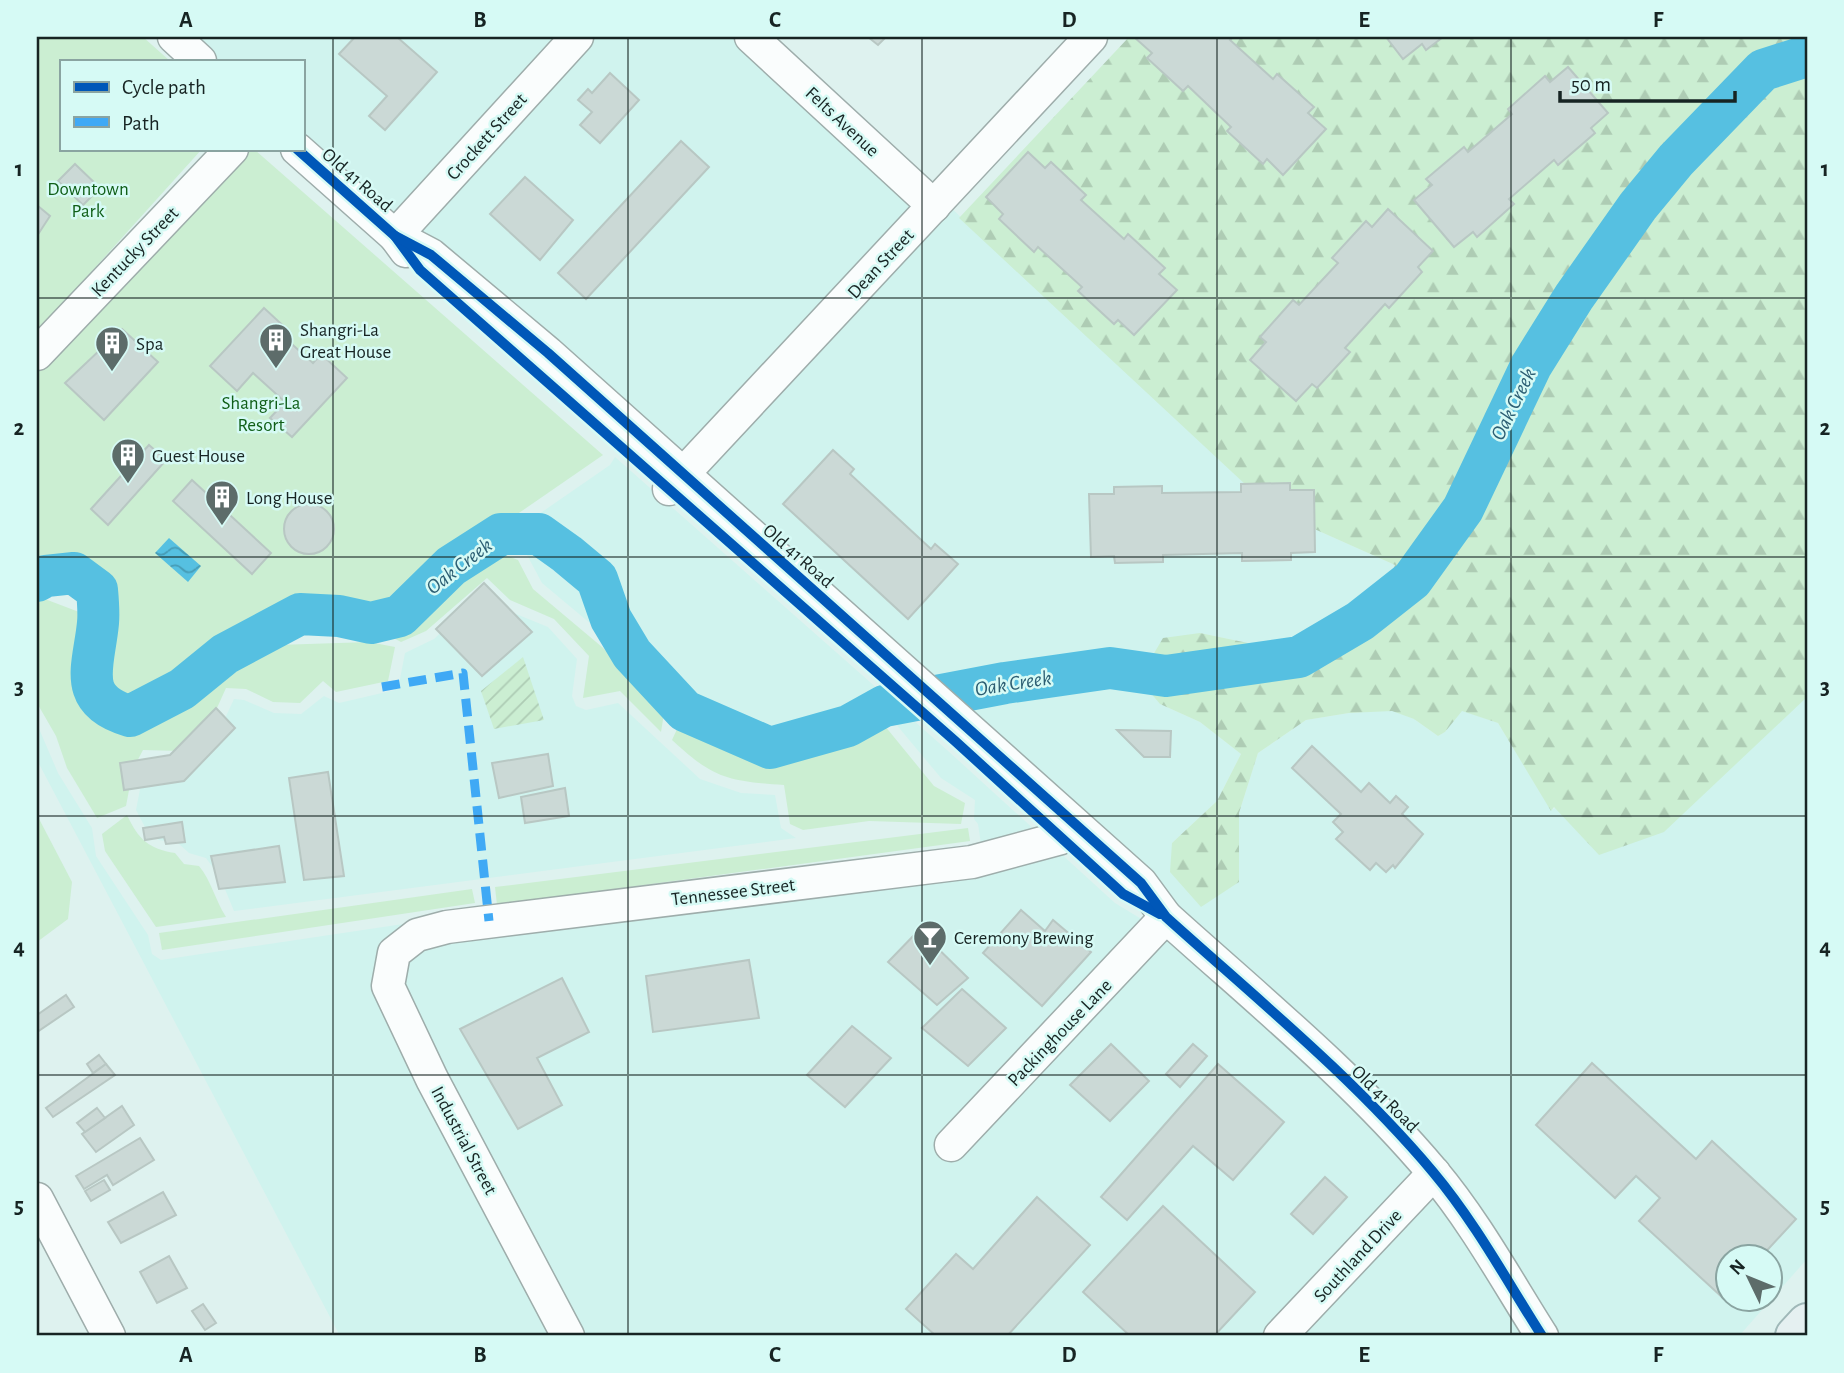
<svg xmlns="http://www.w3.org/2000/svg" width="1844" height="1373" viewBox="0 0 1844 1373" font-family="'Alegreya Sans',sans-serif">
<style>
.built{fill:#d0f3ee;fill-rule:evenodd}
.green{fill:#cbeed2}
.forest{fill:url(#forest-firs)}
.garden{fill:url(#garden-furrows)}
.water{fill:url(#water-waves)}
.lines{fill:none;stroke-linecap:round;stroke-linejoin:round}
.river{stroke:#56c0e1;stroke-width:42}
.building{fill:#cbd9d6;stroke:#b8c7c3;stroke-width:2}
.minor-casing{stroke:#9eadab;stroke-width:35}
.major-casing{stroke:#9fb8b8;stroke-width:42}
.minor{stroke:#fafdfd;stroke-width:32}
.major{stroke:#e5f0f1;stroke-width:38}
.quiet{stroke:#3fa9f5;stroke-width:9;stroke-dasharray:18 9;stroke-linecap:butt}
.cycleway-casing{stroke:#d6faf5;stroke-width:15}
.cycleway{stroke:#0057b8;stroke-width:10}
.grid{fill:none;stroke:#172423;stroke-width:2;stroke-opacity:0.55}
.labels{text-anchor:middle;stroke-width:5;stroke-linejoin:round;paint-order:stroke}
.street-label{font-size:19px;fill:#172423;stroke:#d6faf5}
.park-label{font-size:19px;fill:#105f18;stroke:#d6faf5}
.poi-label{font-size:19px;fill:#172423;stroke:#d6faf5;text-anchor:start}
.water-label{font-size:21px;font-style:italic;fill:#2c5e73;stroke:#d6faf5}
.neatline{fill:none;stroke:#172423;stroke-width:2.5}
.grid-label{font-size:23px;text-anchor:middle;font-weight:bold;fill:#172423}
</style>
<defs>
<pattern id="forest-firs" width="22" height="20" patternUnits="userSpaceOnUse" patternTransform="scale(1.75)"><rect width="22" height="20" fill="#cbeed2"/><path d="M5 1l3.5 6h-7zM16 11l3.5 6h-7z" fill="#aeccb4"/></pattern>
<pattern id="garden-furrows" width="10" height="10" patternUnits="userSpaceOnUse" patternTransform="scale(1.75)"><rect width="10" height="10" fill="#cbeed2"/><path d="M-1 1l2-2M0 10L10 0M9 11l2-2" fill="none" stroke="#aeccb4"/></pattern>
<pattern id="water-waves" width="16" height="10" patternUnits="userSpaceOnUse" patternTransform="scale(1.75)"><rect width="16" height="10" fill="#56c0e1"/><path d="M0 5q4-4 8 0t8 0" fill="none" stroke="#469cb6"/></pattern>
</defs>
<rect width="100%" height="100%" fill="#def2ef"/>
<!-- built -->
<g class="built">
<path d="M 191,37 L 769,37 L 1274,511 L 1395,565 L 1380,602 L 1332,641 L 1291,652 L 1200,633 L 1160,704 L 1200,722 L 1241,754 L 1217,801 L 1172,843 L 1239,882 L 1239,813 L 1258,753 L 1306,720 L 1349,713 L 1392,710 L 1414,719 L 1438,736 L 1445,732 L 1461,710 L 1498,723 L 1551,810 L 1807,697 L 1807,1259 L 1739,1336 L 1557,1336 L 1443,1165 L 303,138 L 303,61 L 218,61 ZM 1728,1258 L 1770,1258 L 1770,1300 L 1728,1300 Z"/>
<path d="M 615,457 L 947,750 L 1115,903 L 1166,934 L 1376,1128 L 1424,1181 L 1528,1336 L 340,1336 L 37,760 L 37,724 L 58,773 L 92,828 L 96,856 L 148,935 L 152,954 L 161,960 L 477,913 L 486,906 L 489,912 L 973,852 L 981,844 L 978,824 L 974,819 L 975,800 L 941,778 L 885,711 L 875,710 L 784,743 L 749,736 L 694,713 L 676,715 L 673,700 L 609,639 L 542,583 L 526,553 L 500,541 L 610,465 Z"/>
<path d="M 467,608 L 506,610 L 548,627 L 577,659 L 572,696 L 576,706 L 586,710 L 618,703 L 700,779 L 741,793 L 775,795 L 781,828 L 796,838 L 234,911 L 220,877 L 206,858 L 189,853 L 178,843 L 159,840 L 146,829 L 136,810 L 143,774 L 180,762 L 221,727 L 234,699 L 244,700 L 274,713 L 301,714 L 324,696 L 339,703 L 395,690 L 399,684 L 405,653 L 434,639 Z"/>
</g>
<!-- green -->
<g class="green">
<path d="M 37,37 L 143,37 L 170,61 L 61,61 L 61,149 L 202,149 L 37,332 Z"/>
<path d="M 255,150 L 603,455 L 445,564 L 399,611 L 361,612 L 294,605 L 215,649 L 177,685 L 128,710 L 112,702 L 99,688 L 97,677 L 105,625 L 104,589 C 82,573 63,558 37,574 L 37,369 L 233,156 Z"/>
<path d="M 495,551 L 518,560 L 533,589 L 602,647 L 665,707 L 661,732 L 620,691 L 583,698 L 589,656 L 554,619 L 510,600 L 487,578 L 426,631 L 401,642 L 390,636 L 435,592 Z"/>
<path d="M 37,596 L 79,612 L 89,627 L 82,655 L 80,683 L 113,721 L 146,715 L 179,700 L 221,657 L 262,653 L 277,645 L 369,642 L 395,647 L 388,681 L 336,692 L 323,681 L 300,703 L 273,702 L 246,689 L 226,688 L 212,719 L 180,751 L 143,750 L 133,769 L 126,806 L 97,818 L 67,768 L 56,736 L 37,703 Z"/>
<path d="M 880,720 L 934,786 L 965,803 L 961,824 L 869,821 L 803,830 L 790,824 L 784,785 C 728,781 714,779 672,740 L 678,727 C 714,718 749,759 787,754 C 813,750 854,730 880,720 Z"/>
<path d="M 37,815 L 72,882 L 68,919 L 37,942 Z"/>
<path d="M 127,815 C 138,839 149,849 175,853 L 184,864 L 199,866 C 212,882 215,900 226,917 L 156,927 L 105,851 L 102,834 Z"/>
<path d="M 968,828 L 970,841 L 497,905 L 495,887 Z"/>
<path d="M 472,889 L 475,903 L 162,950 L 159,933 Z"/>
</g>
<!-- forest -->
<path class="forest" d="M 1129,37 L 1807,37 L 1807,697 L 1664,832 L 1599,855 L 1554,807 L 1551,811 L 1498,723 L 1462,711 L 1445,732 L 1438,736 L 1414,719 L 1392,711 L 1349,713 L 1306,720 L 1258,753 L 1239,813 L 1239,882 L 1201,907 L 1170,872 L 1172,843 L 1217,801 L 1241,754 L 1200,722 L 1160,704 L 1139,679 L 1163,638 L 1200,633 L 1291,652 L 1332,641 L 1380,602 L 1395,565 L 1274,511 L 959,218 Z"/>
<!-- garden -->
<path class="garden" d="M 523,657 L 544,720 L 494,729 L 481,691 Z"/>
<!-- water -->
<path class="water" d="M 169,538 L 201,566 L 188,582 L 155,553 Z"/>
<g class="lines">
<!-- river -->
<path class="river" d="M 37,581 L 46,576 L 74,573 L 97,590 C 98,601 99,613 98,623 C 94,666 75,700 130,716 L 182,689 L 225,654 L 300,614 L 339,616 L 371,623 L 400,616 L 451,566 L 501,534 L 539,534 L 567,554 L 597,579 L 611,619 L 632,654 L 685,711 L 770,748 L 848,726 L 884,706 L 1005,683 L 1110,668 L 1166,676 L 1299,657 L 1360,621 L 1412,580 L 1463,509 L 1531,366 L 1574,297 L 1638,206 L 1676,160 L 1763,70 L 1807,56"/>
</g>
<!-- building -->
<g class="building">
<path d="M 355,37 L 397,37 L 437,72 L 385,130 L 369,116 L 387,96 L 339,54 Z"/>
<path d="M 868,37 L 886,37 L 878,45 Z"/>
<path d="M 1134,37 L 1233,37 L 1230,40 L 1273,79 L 1277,74 L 1314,107 L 1308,113 L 1326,129 L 1283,175 L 1267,159 L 1263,164 L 1227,131 L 1231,127 L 1188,86 L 1183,91 L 1147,58 L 1152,53 Z"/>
<path d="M 1386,37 L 1443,37 L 1426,50 L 1422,44 L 1403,59 Z"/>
<path d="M 1568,67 L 1608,113 L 1591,128 L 1595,133 L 1558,165 L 1554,160 L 1509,199 L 1514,204 L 1477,237 L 1473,232 L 1454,247 L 1414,200 L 1432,185 L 1426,179 L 1464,147 L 1468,152 L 1512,114 L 1508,109 L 1545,76 L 1550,82 Z"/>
<path d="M 610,73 L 639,100 L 600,143 L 580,125 L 592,112 L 578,100 L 588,89 L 592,93 Z"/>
<path d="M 681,141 L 709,167 L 586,299 L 558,273 Z"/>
<path d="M 1028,152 L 1045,168 L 1051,162 L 1086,195 L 1081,200 L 1124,239 L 1128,234 L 1165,268 L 1159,274 L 1177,290 L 1134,335 L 1118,320 L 1114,324 L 1078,291 L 1082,287 L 1038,247 L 1034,252 L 999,219 L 1003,214 L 986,197 Z"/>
<path d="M 75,164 L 100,188 L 83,205 L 58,181 Z"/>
<path d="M 525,177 L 573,220 L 540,260 L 490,214 Z"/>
<path d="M 38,206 L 50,216 L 37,236 L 37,207 Z"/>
<path d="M 1388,209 L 1433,251 L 1418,267 L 1422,272 L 1389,308 L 1385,304 L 1345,348 L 1350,352 L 1317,388 L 1312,384 L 1296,401 L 1250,360 L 1266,342 L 1260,337 L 1293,300 L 1299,305 L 1338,263 L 1332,258 L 1366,221 L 1372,227 Z"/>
<path d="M 264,308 L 290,332 L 285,338 L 313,363 L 321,354 L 347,378 L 292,437 L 270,418 L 285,402 L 253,373 L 237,391 L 210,366 Z"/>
<path d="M 122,329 L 158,362 L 104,420 L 65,383 Z"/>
<path d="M 149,445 L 166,460 L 108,525 L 91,509 Z"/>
<path d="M 833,450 L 854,469 L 850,474 L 931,549 L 935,544 L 958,564 L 908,619 L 783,504 Z"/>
<path d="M 192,480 L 271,553 L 252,574 L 173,501 Z"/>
<path d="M 1290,483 L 1290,490 L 1314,490 L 1315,552 L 1291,553 L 1291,560 L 1242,561 L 1242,553 L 1163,555 L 1163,562 L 1115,563 L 1114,556 L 1091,557 L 1089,494 L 1114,494 L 1114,487 L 1162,486 L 1162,493 L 1241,492 L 1241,484 Z"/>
<circle cx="309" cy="529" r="25"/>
<path d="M 484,583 L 532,632 L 482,676 L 436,629 Z"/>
<path d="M 216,708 L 235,728 L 184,781 L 124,790 L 120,763 L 170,755 Z"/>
<path d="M 1117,730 L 1171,731 L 1170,757 L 1144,757 Z"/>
<path d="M 1312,746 L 1361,792 L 1369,783 L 1390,803 L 1396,796 L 1408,807 L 1402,814 L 1423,834 L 1395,868 L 1393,865 L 1386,872 L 1376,863 L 1370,870 L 1336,839 L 1343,832 L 1333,822 L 1341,814 L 1292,768 Z"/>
<path d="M 548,754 L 553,786 L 499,798 L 492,763 Z"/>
<path d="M 328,772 L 344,876 L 304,880 L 289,778 Z"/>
<path d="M 565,788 L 569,816 L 525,823 L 521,797 Z"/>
<path d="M 182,822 L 185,842 L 166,844 L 164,837 L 145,840 L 143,828 Z"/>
<path d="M 279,846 L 285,882 L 219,889 L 211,856 Z"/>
<path d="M 1021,910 L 1045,931 L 1053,920 L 1091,952 L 1042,1006 L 983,953 Z"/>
<path d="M 919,930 L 968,978 L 937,1005 L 888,962 Z"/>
<path d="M 749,960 L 759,1018 L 653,1032 L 646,976 Z"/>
<path d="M 562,978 L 589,1032 L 537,1058 L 562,1105 L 518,1129 L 460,1029 Z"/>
<path d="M 962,989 L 1006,1028 L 968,1066 L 922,1028 Z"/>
<path d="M 66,995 L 74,1007 L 37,1032 L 37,1015 Z"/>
<path d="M 852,1026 L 891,1058 L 845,1107 L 807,1075 Z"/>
<path d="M 1111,1044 L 1149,1081 L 1110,1121 L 1070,1085 Z"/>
<path d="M 1193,1044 L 1207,1056 L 1180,1087 L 1166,1074 Z"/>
<path d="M 99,1055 L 106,1064 L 93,1073 L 87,1064 Z"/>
<path d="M 1592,1063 L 1696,1159 L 1712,1141 L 1796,1219 L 1760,1258 L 1728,1258 L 1728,1292 L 1723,1298 L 1639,1221 L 1660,1198 L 1636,1176 L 1615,1198 L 1536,1125 Z"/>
<path d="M 106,1064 L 115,1075 L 53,1117 L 46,1108 Z"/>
<path d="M 1218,1064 L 1284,1122 L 1233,1180 L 1193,1146 L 1127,1220 L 1101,1197 Z"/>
<path d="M 122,1106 L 134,1125 L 96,1152 L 82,1134 Z"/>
<path d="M 97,1108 L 105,1118 L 85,1132 L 77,1123 Z"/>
<path d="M 140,1138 L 154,1160 L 113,1185 L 107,1175 L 84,1189 L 76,1176 Z"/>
<path d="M 1325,1177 L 1347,1197 L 1313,1234 L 1291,1214 Z"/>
<path d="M 104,1180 L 110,1190 L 91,1201 L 85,1191 Z"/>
<path d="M 163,1192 L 176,1215 L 121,1243 L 108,1222 Z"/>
<path d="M 1037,1197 L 1090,1245 L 1007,1336 L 936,1336 L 906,1309 L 956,1254 L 973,1269 Z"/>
<path d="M 1163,1206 L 1255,1292 L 1214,1336 L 1130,1336 L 1083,1292 Z"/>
<path d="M 169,1256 L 187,1288 L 157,1303 L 140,1272 Z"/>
<path d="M 203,1304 L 216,1323 L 205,1330 L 192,1311 Z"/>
</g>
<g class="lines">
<!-- minor casing -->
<g class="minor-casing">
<g id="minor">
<path d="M 174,37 L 200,61"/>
<path d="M 751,37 L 934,206"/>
<path d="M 297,149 L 395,236 L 406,251"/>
<path d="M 395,236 L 431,255 L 548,353 L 1141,883 L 1166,917 C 1257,999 1354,1078 1433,1172 C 1475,1222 1507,1281 1542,1336"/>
<path d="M 395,236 L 577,37"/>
<path d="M 37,354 L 232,149"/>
<path d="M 669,489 L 1091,37"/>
<path d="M 951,1145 L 1166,917"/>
<path d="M 37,1199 L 109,1336"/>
<path d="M 568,1336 L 432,1079 L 388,986 L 394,953 L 417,935 L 447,927 L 972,862 L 1061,838"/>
<path d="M 1280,1336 L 1434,1173"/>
</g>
</g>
<!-- major casing -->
<g class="major-casing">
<path id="major" d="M 1795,1336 L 1807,1323"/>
</g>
<!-- minor -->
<use href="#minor" class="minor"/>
<!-- major -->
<use href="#major" class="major"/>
<!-- quiet -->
<path class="quiet" d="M 382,687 L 463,673 L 489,921"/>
<!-- cycleway casing -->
<g class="cycleway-casing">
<g id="cycleway">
<path d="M 297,149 L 395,236 L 420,270 L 955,741 L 1123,894 L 1160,914"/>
<path d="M 395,236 L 431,255 L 548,353 L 1141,883 L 1166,917 C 1257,999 1354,1078 1433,1172 C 1475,1222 1507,1281 1542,1336"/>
</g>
</g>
<!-- cycleway -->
<use href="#cycleway" class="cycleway"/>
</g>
<!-- grid -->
<path class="grid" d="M 333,37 L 333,1336M 628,37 L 628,1336M 922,37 L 922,1336M 1217,37 L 1217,1336M 1511,37 L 1511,1336M 37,298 L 1807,298M 37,557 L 1807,557M 37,816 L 1807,816M 37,1075 L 1807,1075"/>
<!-- icons -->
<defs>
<g id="building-pin" transform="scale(1.75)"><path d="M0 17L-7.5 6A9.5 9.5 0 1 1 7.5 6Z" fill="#5d6c6a" stroke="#d6faf5"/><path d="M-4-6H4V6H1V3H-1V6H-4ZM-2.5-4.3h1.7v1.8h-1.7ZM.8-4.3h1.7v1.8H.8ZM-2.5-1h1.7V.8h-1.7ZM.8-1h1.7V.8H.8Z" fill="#fff"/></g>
<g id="bar-pin" transform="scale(1.75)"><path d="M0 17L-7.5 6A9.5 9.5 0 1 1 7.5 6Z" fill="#5d6c6a" stroke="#d6faf5"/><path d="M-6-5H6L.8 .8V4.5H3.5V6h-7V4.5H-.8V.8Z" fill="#fff"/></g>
</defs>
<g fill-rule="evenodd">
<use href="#building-pin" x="276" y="340"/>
<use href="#building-pin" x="112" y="343"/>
<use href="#building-pin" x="128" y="455"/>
<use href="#building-pin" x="222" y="497"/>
<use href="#bar-pin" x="930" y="937"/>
</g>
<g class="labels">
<!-- street labels -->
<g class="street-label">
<text transform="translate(843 121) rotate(43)" y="7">Felts Avenue</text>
<text transform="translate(486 136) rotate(-48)" y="7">Crockett Street</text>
<text transform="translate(358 179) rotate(41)" y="7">Old 41 Road</text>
<text transform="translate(134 251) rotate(-46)" y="7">Kentucky Street</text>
<text transform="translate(880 263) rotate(-47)" y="7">Dean Street</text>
<text transform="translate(799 555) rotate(41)" y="7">Old 41 Road</text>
<text transform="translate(733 891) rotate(-7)" y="7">Tennessee Street</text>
<text transform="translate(1059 1032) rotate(-46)" y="7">Packinghouse Lane</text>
<text transform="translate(1386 1098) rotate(45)" y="7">Old 41 Road</text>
<text transform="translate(465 1140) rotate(62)" y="7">Industrial Street</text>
<text transform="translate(1357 1255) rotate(-47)" y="7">Southland Drive</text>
</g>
<!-- park labels -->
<g class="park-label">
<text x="88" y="195">Downtown<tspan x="88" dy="22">Park</tspan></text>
<text x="261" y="409">Shangri-La<tspan x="261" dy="22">Resort</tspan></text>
</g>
<!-- poi labels -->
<g class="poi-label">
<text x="300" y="336">Shangri-La<tspan x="300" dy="22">Great House</tspan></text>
<text x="136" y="350">Spa</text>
<text x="152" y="462">Guest House</text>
<text x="246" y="504">Long House</text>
<text x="954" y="944">Ceremony Brewing</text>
</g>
<!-- water labels -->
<g class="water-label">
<text transform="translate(1513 404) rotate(-64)" y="7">Oak Creek</text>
<text transform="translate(459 566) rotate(-38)" y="7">Oak Creek</text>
<text transform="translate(1013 683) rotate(-9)" y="7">Oak Creek</text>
</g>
</g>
<!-- border -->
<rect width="1844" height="1373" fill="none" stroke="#d6faf5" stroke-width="77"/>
<!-- legend -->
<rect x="60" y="60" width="245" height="91" fill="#d6faf5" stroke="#8aa4a1" stroke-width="2"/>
<rect x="74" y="82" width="35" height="10" fill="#0057b8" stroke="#8aa4a1" stroke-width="2"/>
<text x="122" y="94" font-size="21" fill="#172423">Cycle path</text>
<rect x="74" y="117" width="35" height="10" fill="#3fa9f5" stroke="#8aa4a1" stroke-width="2"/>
<text x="122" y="130" font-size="21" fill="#172423">Path</text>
<!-- north arrow -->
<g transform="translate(1749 1278) rotate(313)"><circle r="33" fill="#d6faf5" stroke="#8aa4a1" stroke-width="2"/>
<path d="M0-5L12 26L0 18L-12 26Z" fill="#5d6c6a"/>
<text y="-10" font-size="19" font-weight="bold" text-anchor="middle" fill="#172423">N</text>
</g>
<!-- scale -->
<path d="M1560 91v10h175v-10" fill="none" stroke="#172423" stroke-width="3.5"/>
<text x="1571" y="91" font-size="21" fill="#172423" stroke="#d6faf5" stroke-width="5" paint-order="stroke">50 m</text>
<rect x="38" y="38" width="1768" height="1296" class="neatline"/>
<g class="grid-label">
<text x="186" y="27">A</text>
<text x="480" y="27">B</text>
<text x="775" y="27">C</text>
<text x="1069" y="27">D</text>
<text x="1364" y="27">E</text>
<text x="1658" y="27">F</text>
<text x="19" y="176">1</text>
<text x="1825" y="176">1</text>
<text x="19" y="435">2</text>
<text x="1825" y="435">2</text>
<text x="19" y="694">3</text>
<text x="1825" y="694">3</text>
<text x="19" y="954">4</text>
<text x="1825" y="954">4</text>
<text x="19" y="1213">5</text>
<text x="1825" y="1213">5</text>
<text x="186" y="1362">A</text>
<text x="480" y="1362">B</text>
<text x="775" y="1362">C</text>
<text x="1069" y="1362">D</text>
<text x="1364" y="1362">E</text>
<text x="1658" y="1362">F</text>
</g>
</svg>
